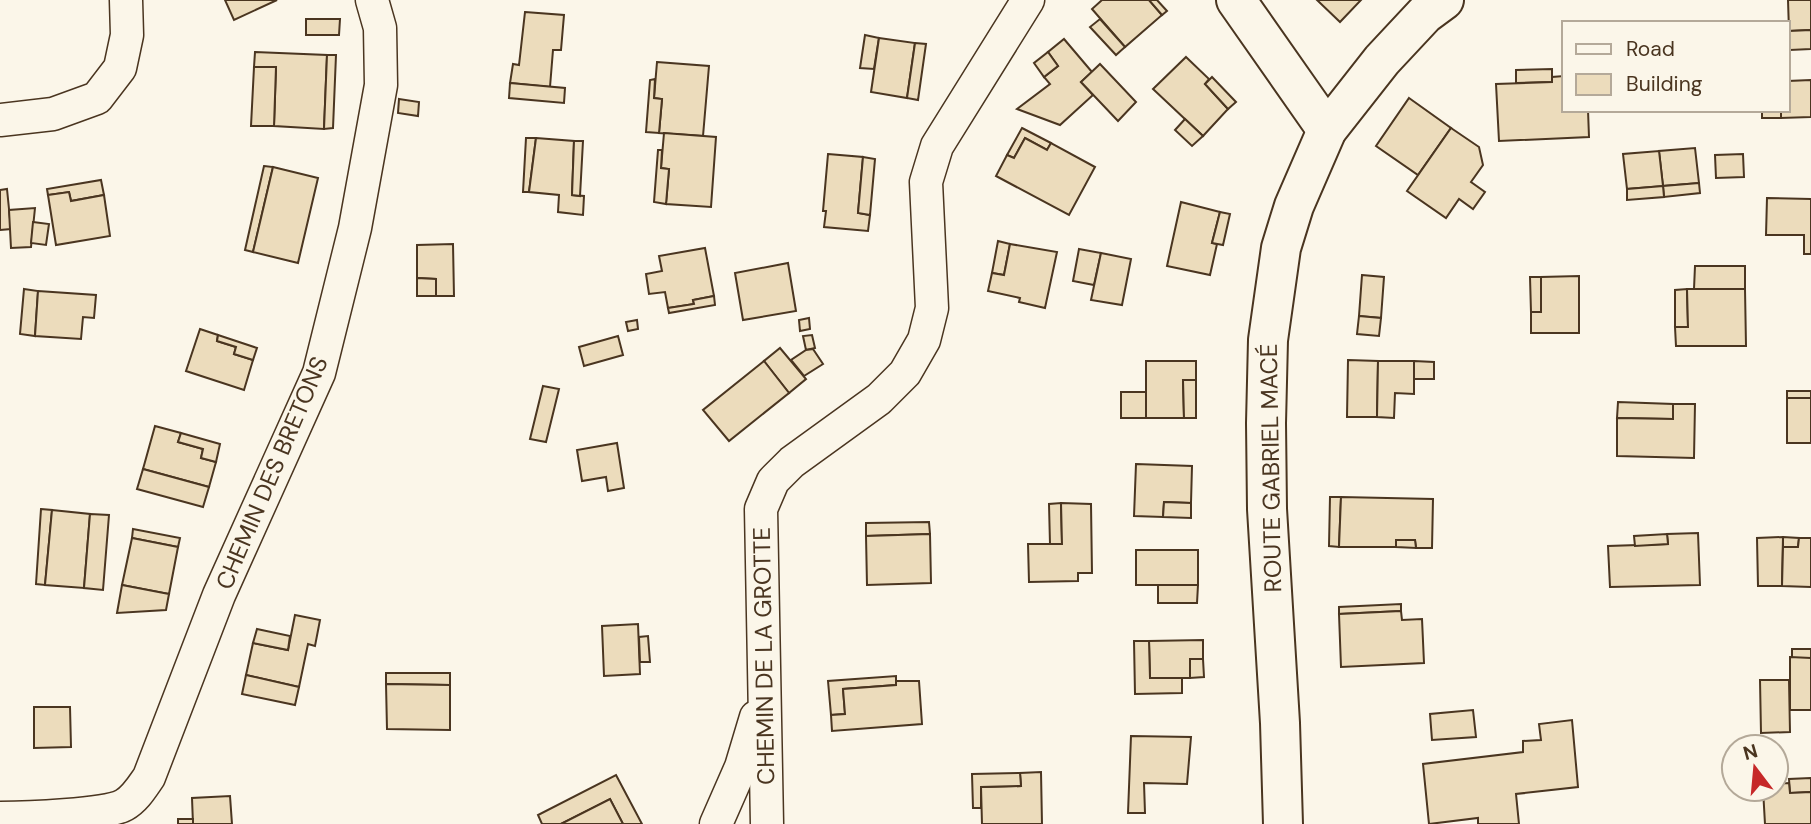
<svg xmlns="http://www.w3.org/2000/svg" width="1811" height="824" viewBox="0 0 1811 824" font-family="'DM Sans',sans-serif">
<style>
.building{fill:#ecdcbc;stroke:#4a3520;stroke-width:2}
.lines{fill:none;stroke-linecap:round;stroke-linejoin:round}
.minor-casing{stroke:#4a3520;stroke-width:35}
.tertiary-casing{stroke:#4a3520;stroke-width:42}
.secondary-casing{stroke:#4a3520;stroke-width:42}
.minor{stroke:#fbf6e9;stroke-width:32}
.tertiary{stroke:#fbf6e9;stroke-width:38}
.secondary{stroke:#fbf6e9;stroke-width:38}
.labels{text-anchor:middle;stroke-width:5;stroke-linejoin:round;paint-order:stroke}
.street-label{font-size:24px;fill:#4a3520;stroke:#fbf6e9}
</style>
<rect width="100%" height="100%" fill="#fbf6e9"/>
<!-- building -->
<g class="building">
<path d="M 225,0 L 277,0 L 234,20 Z"/>
<path d="M 1102,0 L 1149,0 L 1162,15 L 1125,47 L 1092,9 Z"/>
<path d="M 1149,0 L 1157,0 L 1167,11 L 1162,15 Z"/>
<path d="M 1317,0 L 1361,0 L 1340,22 Z"/>
<path d="M 1788,0 L 1811,0 L 1811,30 L 1789,31 Z"/>
<path d="M 525,12 L 564,15 L 561,50 L 553,50 L 550,87 L 510,83 L 513,64 L 519,65 Z"/>
<path d="M 306,19 L 340,19 L 339,35 L 306,35 Z"/>
<path d="M 1100,19 L 1125,47 L 1116,55 L 1090,27 Z"/>
<path d="M 1811,30 L 1811,49 L 1790,50 L 1789,31 Z"/>
<path d="M 865,35 L 879,38 L 874,69 L 860,68 Z"/>
<path d="M 879,38 L 915,43 L 907,98 L 871,92 Z"/>
<path d="M 1064,39 L 1092,72 L 1081,82 L 1093,95 L 1060,125 L 1017,109 L 1050,84 L 1044,77 L 1058,66 L 1048,52 Z"/>
<path d="M 915,43 L 926,44 L 918,100 L 907,98 Z"/>
<path d="M 255,52 L 327,55 L 324,129 L 274,126 L 276,67 L 254,67 Z"/>
<path d="M 1048,52 L 1058,66 L 1044,77 L 1034,63 Z"/>
<path d="M 327,55 L 336,55 L 333,128 L 324,129 Z"/>
<path d="M 1186,57 L 1209,79 L 1205,84 L 1228,109 L 1203,136 L 1153,89 Z"/>
<path d="M 657,62 L 709,66 L 703,136 L 659,133 L 662,99 L 654,98 Z"/>
<path d="M 1100,64 L 1136,102 L 1118,121 L 1081,82 Z"/>
<path d="M 254,67 L 276,67 L 274,126 L 251,126 Z"/>
<path d="M 1552,69 L 1552,82 L 1516,83 L 1516,70 Z"/>
<path d="M 1564,76 L 1564,110 L 1588,110 L 1589,137 L 1499,141 L 1496,84 L 1552,82 L 1552,77 Z"/>
<path d="M 1212,77 L 1236,102 L 1228,109 L 1205,84 Z"/>
<path d="M 655,79 L 654,98 L 662,99 L 659,133 L 646,132 L 650,80 Z"/>
<path d="M 1811,80 L 1811,117 L 1781,118 L 1781,110 L 1788,110 L 1788,81 Z"/>
<path d="M 510,83 L 565,88 L 564,103 L 509,98 Z"/>
<path d="M 1409,98 L 1451,128 L 1418,175 L 1376,146 Z"/>
<path d="M 399,99 L 419,102 L 418,116 L 398,113 Z"/>
<rect x="1762" y="110" width="19" height="8"/>
<path d="M 1185,119 L 1203,136 L 1192,146 L 1175,130 Z"/>
<path d="M 1022,128 L 1051,143 L 1047,150 L 1025,138 L 1014,158 L 1007,155 Z"/>
<path d="M 1451,128 L 1479,147 L 1483,165 L 1471,182 L 1485,192 L 1473,209 L 1459,199 L 1446,218 L 1407,191 Z"/>
<path d="M 664,133 L 716,137 L 711,207 L 666,204 L 669,169 L 661,168 Z"/>
<path d="M 526,138 L 536,138 L 529,192 L 523,192 Z"/>
<path d="M 536,138 L 574,141 L 572,195 L 584,196 L 583,215 L 558,212 L 559,195 L 529,192 Z"/>
<path d="M 1025,138 L 1047,150 L 1051,143 L 1095,167 L 1069,215 L 996,176 L 1007,155 L 1014,158 Z"/>
<path d="M 574,141 L 583,141 L 580,196 L 572,195 Z"/>
<path d="M 1695,148 L 1699,183 L 1663,186 L 1659,151 Z"/>
<path d="M 658,150 L 662,150 L 661,168 L 669,169 L 666,204 L 654,202 Z"/>
<path d="M 1659,151 L 1663,186 L 1627,189 L 1623,154 Z"/>
<path d="M 828,154 L 863,157 L 858,213 L 870,215 L 868,231 L 824,227 L 826,211 L 823,211 Z"/>
<path d="M 1743,154 L 1744,177 L 1716,178 L 1715,155 Z"/>
<path d="M 863,157 L 875,159 L 870,215 L 858,213 Z"/>
<path d="M 264,166 L 273,167 L 253,252 L 245,250 Z"/>
<path d="M 273,167 L 318,178 L 298,263 L 253,252 Z"/>
<path d="M 101,180 L 104,195 L 71,201 L 69,192 L 48,195 L 47,189 Z"/>
<path d="M 1699,183 L 1700,193 L 1664,197 L 1663,186 Z"/>
<path d="M 1663,186 L 1664,197 L 1627,200 L 1627,189 Z"/>
<path d="M 7,189 L 11,229 L 0,230 L 0,190 Z"/>
<path d="M 69,192 L 71,201 L 104,195 L 110,236 L 56,245 L 48,195 Z"/>
<path d="M 1767,198 L 1811,199 L 1811,254 L 1804,254 L 1804,235 L 1766,235 Z"/>
<path d="M 1181,202 L 1220,212 L 1212,243 L 1217,244 L 1210,275 L 1167,266 Z"/>
<path d="M 35,208 L 31,247 L 11,248 L 9,210 Z"/>
<path d="M 1220,212 L 1230,214 L 1223,245 L 1212,243 Z"/>
<path d="M 33,222 L 49,224 L 46,245 L 31,243 Z"/>
<path d="M 998,241 L 1010,244 L 1004,275 L 992,273 Z"/>
<path d="M 453,244 L 454,296 L 436,296 L 436,279 L 417,278 L 417,245 Z"/>
<path d="M 1010,244 L 1057,252 L 1045,308 L 1019,302 L 1020,298 L 988,291 L 992,273 L 1004,275 Z"/>
<path d="M 705,248 L 714,296 L 693,300 L 694,304 L 668,308 L 665,292 L 649,294 L 646,274 L 662,271 L 659,256 Z"/>
<path d="M 1079,249 L 1101,253 L 1094,285 L 1073,281 Z"/>
<path d="M 1101,253 L 1131,259 L 1122,305 L 1091,300 Z"/>
<path d="M 788,263 L 796,311 L 743,320 L 735,273 Z"/>
<path d="M 1695,266 L 1745,266 L 1745,289 L 1694,289 Z"/>
<path d="M 1362,275 L 1384,277 L 1381,318 L 1359,316 Z"/>
<path d="M 1579,276 L 1579,333 L 1531,333 L 1531,312 L 1541,312 L 1541,277 Z"/>
<path d="M 1530,277 L 1541,277 L 1541,312 L 1531,312 Z"/>
<path d="M 417,278 L 436,279 L 436,296 L 417,296 Z"/>
<path d="M 24,289 L 38,291 L 35,336 L 20,334 Z"/>
<path d="M 1687,289 L 1688,327 L 1675,327 L 1675,290 Z"/>
<path d="M 1687,289 L 1745,289 L 1746,346 L 1676,346 L 1675,327 L 1688,327 Z"/>
<path d="M 38,291 L 96,295 L 94,318 L 83,317 L 81,339 L 35,336 Z"/>
<path d="M 714,296 L 715,305 L 669,313 L 668,308 L 694,304 L 693,300 Z"/>
<path d="M 1359,316 L 1381,318 L 1379,336 L 1357,334 Z"/>
<path d="M 809,318 L 810,329 L 800,331 L 799,320 Z"/>
<path d="M 637,320 L 638,329 L 628,331 L 626,322 Z"/>
<path d="M 200,329 L 218,335 L 217,341 L 236,347 L 234,354 L 253,360 L 244,390 L 186,371 Z"/>
<path d="M 218,335 L 257,348 L 253,360 L 234,354 L 236,347 L 217,341 Z"/>
<path d="M 812,335 L 815,348 L 806,350 L 803,336 Z"/>
<path d="M 618,336 L 623,355 L 584,366 L 579,347 Z"/>
<path d="M 780,348 L 806,379 L 789,393 L 764,361 Z"/>
<path d="M 813,349 L 823,364 L 804,376 L 791,360 L 806,350 Z"/>
<path d="M 1348,360 L 1378,361 L 1377,417 L 1347,417 Z"/>
<path d="M 764,361 L 789,393 L 729,441 L 703,410 Z"/>
<path d="M 1146,361 L 1196,361 L 1196,380 L 1183,380 L 1184,418 L 1146,418 Z"/>
<path d="M 1378,361 L 1414,361 L 1414,394 L 1395,393 L 1394,418 L 1377,417 Z"/>
<path d="M 1414,361 L 1434,362 L 1434,379 L 1414,379 Z"/>
<path d="M 1183,380 L 1196,380 L 1196,418 L 1184,418 Z"/>
<path d="M 543,386 L 559,389 L 546,442 L 530,439 Z"/>
<rect x="1787" y="391" width="24" height="7"/>
<rect x="1121" y="392" width="25" height="26"/>
<rect x="1787" y="398" width="24" height="45"/>
<path d="M 1618,402 L 1673,404 L 1673,419 L 1617,418 Z"/>
<path d="M 1673,404 L 1695,404 L 1694,458 L 1617,456 L 1617,418 L 1673,419 Z"/>
<path d="M 155,426 L 181,433 L 178,442 L 203,449 L 201,458 L 216,462 L 209,487 L 143,469 Z"/>
<path d="M 181,433 L 220,444 L 216,462 L 201,458 L 203,449 L 178,442 Z"/>
<path d="M 617,443 L 624,488 L 608,491 L 606,477 L 582,481 L 577,450 Z"/>
<path d="M 1136,464 L 1192,466 L 1191,503 L 1164,502 L 1163,517 L 1134,516 Z"/>
<path d="M 143,469 L 209,487 L 203,507 L 137,489 Z"/>
<path d="M 1330,497 L 1341,497 L 1339,547 L 1329,546 Z"/>
<path d="M 1341,497 L 1433,499 L 1432,548 L 1416,548 L 1415,540 L 1396,540 L 1396,547 L 1339,547 Z"/>
<path d="M 1164,502 L 1191,503 L 1191,518 L 1163,517 Z"/>
<path d="M 1061,503 L 1062,544 L 1050,544 L 1049,504 Z"/>
<path d="M 1061,503 L 1091,504 L 1092,573 L 1078,573 L 1078,581 L 1029,582 L 1028,544 L 1062,544 Z"/>
<path d="M 41,509 L 52,510 L 45,585 L 36,584 Z"/>
<path d="M 52,510 L 90,514 L 84,588 L 45,585 Z"/>
<path d="M 90,514 L 109,515 L 103,590 L 84,588 Z"/>
<path d="M 929,522 L 930,534 L 866,536 L 866,523 Z"/>
<path d="M 133,529 L 180,538 L 178,547 L 132,538 Z"/>
<path d="M 1698,533 L 1700,585 L 1610,587 L 1608,546 L 1668,544 L 1667,534 Z"/>
<path d="M 930,534 L 931,583 L 867,585 L 866,536 Z"/>
<path d="M 1667,534 L 1668,544 L 1635,546 L 1634,536 Z"/>
<path d="M 1783,537 L 1799,538 L 1798,547 L 1783,547 Z"/>
<path d="M 1783,537 L 1782,586 L 1758,586 L 1757,538 Z"/>
<path d="M 132,538 L 178,547 L 169,594 L 122,585 Z"/>
<path d="M 1799,538 L 1811,538 L 1811,587 L 1782,586 L 1783,547 L 1798,547 Z"/>
<path d="M 1396,540 L 1415,540 L 1416,548 L 1396,547 Z"/>
<rect x="1136" y="550" width="62" height="35"/>
<path d="M 122,585 L 169,594 L 166,610 L 117,613 Z"/>
<path d="M 1158,585 L 1198,585 L 1197,603 L 1158,603 Z"/>
<path d="M 1401,604 L 1401,611 L 1339,614 L 1339,607 Z"/>
<path d="M 1401,611 L 1402,620 L 1422,619 L 1424,663 L 1341,667 L 1339,614 Z"/>
<path d="M 295,615 L 320,620 L 315,646 L 308,644 L 299,687 L 246,675 L 253,643 L 288,650 Z"/>
<path d="M 638,624 L 640,674 L 604,676 L 602,626 Z"/>
<path d="M 257,629 L 290,636 L 288,650 L 253,643 Z"/>
<path d="M 648,636 L 650,662 L 640,662 L 639,637 Z"/>
<path d="M 1203,640 L 1203,659 L 1190,659 L 1190,678 L 1150,678 L 1149,641 Z"/>
<path d="M 1134,641 L 1149,641 L 1150,678 L 1182,678 L 1182,693 L 1135,694 Z"/>
<rect x="1792" y="649" width="19" height="9"/>
<path d="M 1790,657 L 1811,658 L 1811,710 L 1790,710 Z"/>
<path d="M 1190,659 L 1203,659 L 1204,677 L 1190,678 Z"/>
<path d="M 386,673 L 450,673 L 450,685 L 386,684 Z"/>
<path d="M 246,675 L 299,687 L 295,705 L 242,694 Z"/>
<path d="M 896,676 L 896,685 L 843,689 L 845,714 L 831,715 L 828,681 Z"/>
<path d="M 1760,680 L 1789,680 L 1790,732 L 1761,733 Z"/>
<path d="M 896,681 L 919,681 L 922,724 L 832,731 L 831,715 L 845,714 L 843,689 L 896,685 Z"/>
<path d="M 386,684 L 450,685 L 450,730 L 387,729 Z"/>
<path d="M 34,707 L 70,707 L 71,747 L 34,748 Z"/>
<path d="M 1473,710 L 1476,737 L 1432,740 L 1430,714 Z"/>
<path d="M 1572,720 L 1578,787 L 1516,794 L 1519,824 L 1478,824 L 1478,818 L 1429,824 L 1423,764 L 1523,752 L 1523,741 L 1541,740 L 1539,724 Z"/>
<path d="M 1131,736 L 1191,737 L 1187,784 L 1144,783 L 1145,813 L 1128,813 Z"/>
<path d="M 1041,772 L 1042,824 L 982,824 L 981,787 L 1021,786 L 1020,773 Z"/>
<path d="M 1020,773 L 1021,786 L 981,787 L 981,808 L 973,808 L 972,774 Z"/>
<path d="M 616,775 L 642,824 L 623,824 L 610,799 L 561,824 L 542,824 L 538,815 Z"/>
<path d="M 1811,778 L 1811,792 L 1790,793 L 1789,779 Z"/>
<path d="M 1789,783 L 1790,793 L 1811,792 L 1811,824 L 1765,824 L 1763,789 L 1776,789 L 1776,784 Z"/>
<path d="M 230,796 L 232,824 L 193,824 L 192,798 Z"/>
<path d="M 610,799 L 623,824 L 561,824 Z"/>
<rect x="178" y="819" width="15" height="5"/>
</g>
<g class="lines">
<!-- minor casing -->
<g class="minor-casing">
<g id="minor">
<path d="M 0,120 L 53,114 L 97,98 L 120,68 L 127,35 L 126,0"/>
<path d="M 0,818 C 24,818 106,815 124,805 C 135,799 142,787 149,777 L 219,595 L 319,373 L 355,228 L 381,85 L 380,28 L 372,0"/>
<path d="M 716,824 L 741,767 L 756,717"/>
<path d="M 767,824 L 761,509 L 773,481 L 792,462 L 879,399 L 905,373 L 924,340 L 932,308 L 926,182 L 937,146 L 1028,0"/>
</g>
</g>
<!-- tertiary casing -->
<g class="tertiary-casing">
<path id="tertiary" d="M 1236,0 L 1327,130"/>
</g>
<!-- secondary casing -->
<g class="secondary-casing">
<path id="secondary" d="M 1283,824 L 1280,723 L 1267,509 L 1266,423 L 1268,340 L 1281,248 L 1294,206 L 1327,130 L 1382,60 L 1425,14 L 1444,0"/>
</g>
<!-- minor -->
<use href="#minor" class="minor"/>
<!-- tertiary -->
<use href="#tertiary" class="tertiary"/>
<!-- secondary -->
<use href="#secondary" class="secondary"/>
</g>
<g class="labels">
<!-- street labels -->
<g class="street-label">
<text transform="translate(1271 468) rotate(-91)" y="8">ROUTE GABRIEL MACÉ</text>
<text transform="translate(272 473) rotate(-67)" y="8">CHEMIN DES BRETONS</text>
<text transform="translate(764 656) rotate(-91)" y="8">CHEMIN DE LA GROTTE</text>
</g>
</g>
<!-- legend -->
<rect x="1562" y="21" width="228" height="91" fill="#fbf6e9" stroke="#b4a999" stroke-width="2"/>
<rect x="1576" y="44" width="35" height="10" fill="#fbf6e9" stroke="#b4a999" stroke-width="2"/>
<text x="1626" y="56" font-size="21" fill="#4a3520">Road</text>
<rect x="1576" y="74" width="35" height="21" fill="#ecdcbc" stroke="#b4a999" stroke-width="2"/>
<text x="1626" y="91" font-size="21" fill="#4a3520">Building</text>
<!-- north arrow -->
<g transform="translate(1755 768) rotate(344)"><circle r="33" fill="#fbf6e9" stroke="#b4a999" stroke-width="2"/>
<path d="M0-5L12 26L0 18L-12 26Z" fill="#c62828"/>
<text y="-10" font-size="19" font-weight="bold" text-anchor="middle" fill="#4a3520">N</text>
</g>
</svg>
